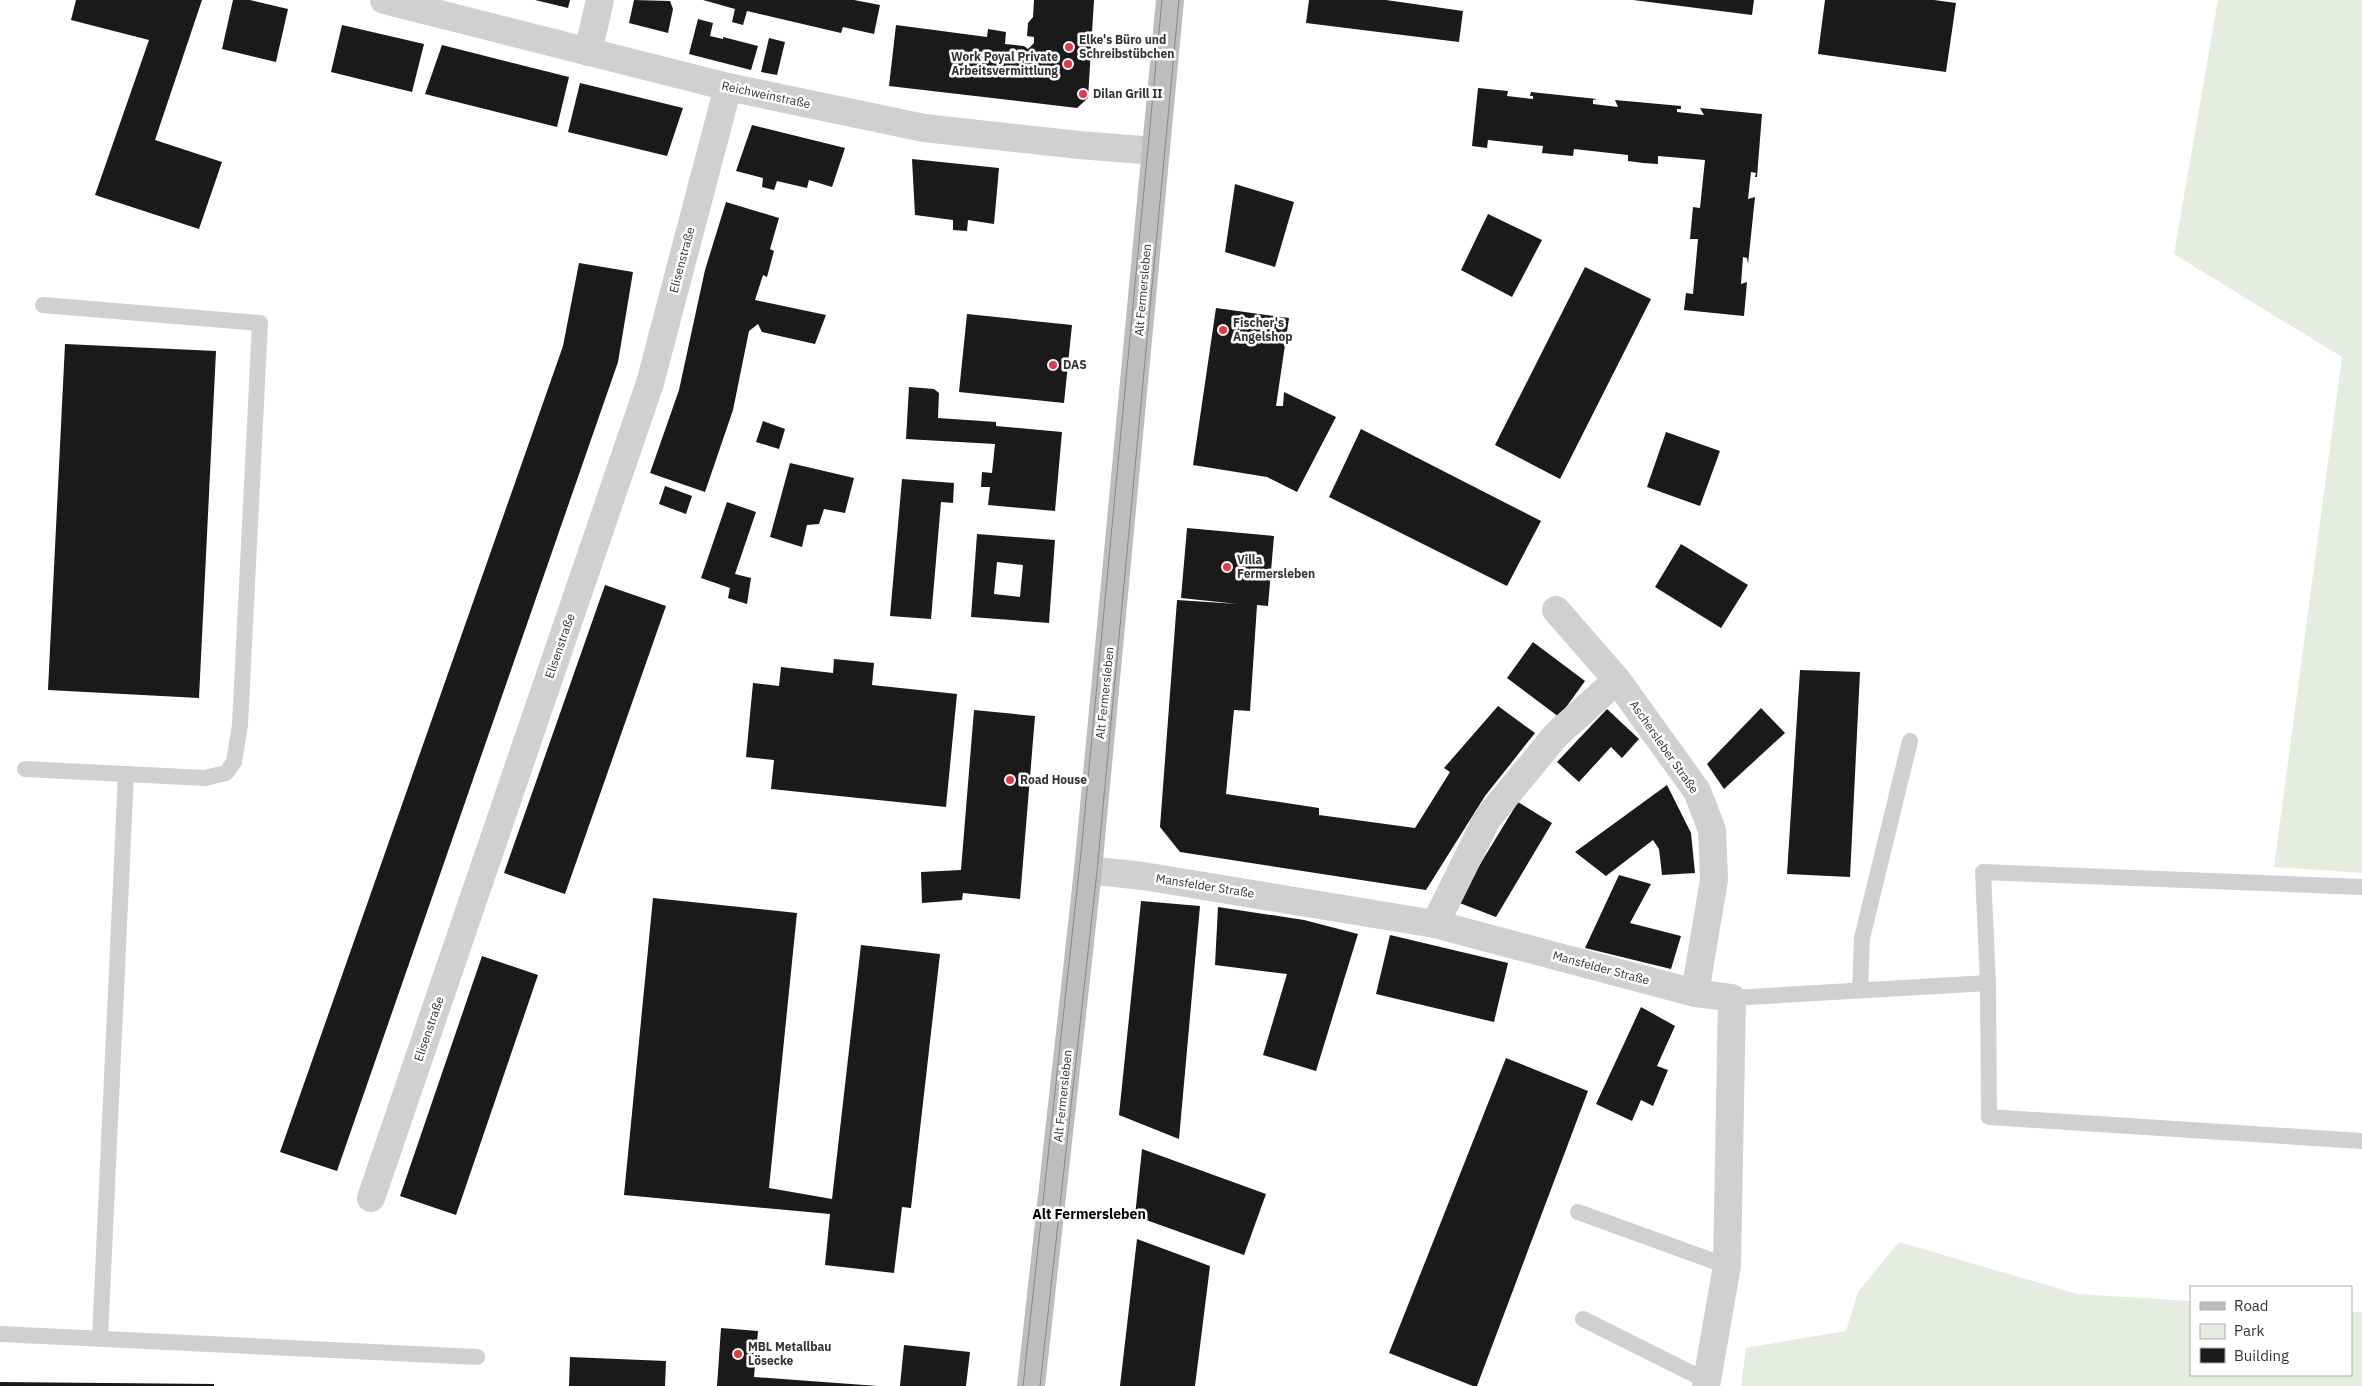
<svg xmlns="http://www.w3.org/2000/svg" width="2362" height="1386" viewBox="0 0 2362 1386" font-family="'IBM Plex Sans',sans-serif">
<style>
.green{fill:#e6ecdf}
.building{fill:#1a1a1a;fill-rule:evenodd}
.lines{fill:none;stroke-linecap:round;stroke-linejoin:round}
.service{stroke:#d0d0d0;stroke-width:16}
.minor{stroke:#d0d0d0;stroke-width:28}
.secondary{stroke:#bdbdbd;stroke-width:28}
.tram{stroke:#888;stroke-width:1}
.poi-dot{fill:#e63946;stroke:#fff;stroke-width:2}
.labels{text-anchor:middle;stroke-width:5;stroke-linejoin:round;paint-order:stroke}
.poi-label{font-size:12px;font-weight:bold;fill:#333;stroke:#fff;text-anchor:start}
.street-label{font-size:12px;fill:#333;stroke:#fff}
.neighbourhood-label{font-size:14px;font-weight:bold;fill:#000;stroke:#fff}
</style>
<rect width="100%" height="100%" fill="#fff"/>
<!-- green -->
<g class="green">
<path d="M 2218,0 L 2362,0 L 2362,873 L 2274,867 L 2342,357 L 2174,254 Z"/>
<path d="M 1899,1242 L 2077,1294 L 2191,1301 L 2191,1375 L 2351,1375 L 2351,1312 L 2362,1312 L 2362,1386 L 1741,1386 L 1746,1348 L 1846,1331 L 1858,1292 Z"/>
</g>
<!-- building -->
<g class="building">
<path d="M 76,0 L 202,0 L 155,140 L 222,162 L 199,229 L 95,195 L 149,40 L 71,20 Z"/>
<path d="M 233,0 L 250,0 L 288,9 L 276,62 L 222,49 Z"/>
<path d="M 535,0 L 570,0 L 568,8 Z"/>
<path d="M 634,0 L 670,1 L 673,9 L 668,33 L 629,23 Z"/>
<path d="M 703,0 L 854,0 L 880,5 L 874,34 L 843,27 L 841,33 L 747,11 L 743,25 L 732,22 L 735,9 Z"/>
<path d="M 1034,0 L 1094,0 L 1088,98 L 1077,108 L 889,86 L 896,25 L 987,37 L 988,29 L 1006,32 L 1005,44 L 1024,46 L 1028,49 L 1034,43 L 1034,37 L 1027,36 L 1028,23 L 1033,17 Z"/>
<path d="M 1309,0 L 1386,0 L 1463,11 L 1459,42 L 1306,23 Z"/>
<path d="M 1633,0 L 1754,0 L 1752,15 Z"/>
<path d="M 1825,0 L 1934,0 L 1956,3 L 1946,72 L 1818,54 Z"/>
<path d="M 698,19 L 713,23 L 710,36 L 723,39 L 723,37 L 758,46 L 751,70 L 689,54 Z"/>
<path d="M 342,25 L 424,44 L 412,92 L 331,72 Z"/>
<path d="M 769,38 L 785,42 L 777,75 L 761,72 Z"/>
<path d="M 442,45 L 569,77 L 557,127 L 425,94 Z"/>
<path d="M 580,83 L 683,108 L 667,156 L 568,132 Z"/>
<path d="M 1478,88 L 1508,91 L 1507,96 L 1533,99 L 1533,96 L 1530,96 L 1531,92 L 1597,99 L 1593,100 L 1593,104 L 1618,107 L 1615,100 L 1681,106 L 1681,109 L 1677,109 L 1677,112 L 1704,115 L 1700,108 L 1762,114 L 1757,177 L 1755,177 L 1756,173 L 1751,172 L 1748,199 L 1755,197 L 1748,264 L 1747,258 L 1743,257 L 1741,284 L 1747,282 L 1744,316 L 1684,310 L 1686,293 L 1693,294 L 1698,239 L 1690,239 L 1693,207 L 1700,208 L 1705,160 L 1658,156 L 1658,164 L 1643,163 L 1628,161 L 1628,155 L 1574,149 L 1573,156 L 1542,153 L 1543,146 L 1488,140 L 1487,148 L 1472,146 Z"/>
<path d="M 752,125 L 845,148 L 832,187 L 809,180 L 807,188 L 777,181 L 774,190 L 762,187 L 763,178 L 736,171 Z"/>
<path d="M 912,159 L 999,168 L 994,224 L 968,220 L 967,231 L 953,230 L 953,220 L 915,215 Z"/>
<path d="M 1235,184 L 1294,202 L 1275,267 L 1225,252 Z"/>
<path d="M 726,202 L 779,218 L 770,249 L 774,251 L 767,277 L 763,275 L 755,300 L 826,315 L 815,344 L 762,332 L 758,324 L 749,331 L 733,410 L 705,492 L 650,473 L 679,390 L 705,270 Z"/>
<path d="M 1488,214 L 1542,240 L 1512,297 L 1461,270 Z"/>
<path d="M 579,263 L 633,272 L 618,362 L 337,1171 L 280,1152 L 563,346 Z"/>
<path d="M 1585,267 L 1651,299 L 1560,479 L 1495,445 Z"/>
<path d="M 1216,308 L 1289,318 L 1276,406 L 1283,406 L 1284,392 L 1336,417 L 1297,492 L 1267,477 L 1193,465 Z"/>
<path d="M 967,314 L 1072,325 L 1064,403 L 959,392 Z"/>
<path d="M 65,344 L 216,351 L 199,698 L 48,690 Z"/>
<path d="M 909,387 L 934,389 L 939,393 L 938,418 L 996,422 L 996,426 L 1062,432 L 1055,511 L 988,505 L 990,487 L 981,487 L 982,472 L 992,473 L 995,444 L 906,439 Z"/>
<path d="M 763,421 L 785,429 L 779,449 L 756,442 Z"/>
<path d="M 1361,429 L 1541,521 L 1507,586 L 1329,497 Z"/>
<path d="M 1666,432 L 1720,451 L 1700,506 L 1647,487 Z"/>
<path d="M 790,463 L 854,478 L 845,513 L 824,509 L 819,524 L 807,525 L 802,547 L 770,537 Z"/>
<path d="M 902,479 L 954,483 L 953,503 L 941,502 L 931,619 L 890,616 Z"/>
<path d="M 665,486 L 692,496 L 686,514 L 659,504 Z"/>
<path d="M 727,502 L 756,512 L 735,574 L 751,578 L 747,604 L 728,598 L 730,588 L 701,578 Z"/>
<path d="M 1187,528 L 1274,536 L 1268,606 L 1257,605 L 1250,711 L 1234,710 L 1226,794 L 1319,808 L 1319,815 L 1415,828 L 1450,772 L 1444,768 L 1498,706 L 1535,733 L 1485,796 L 1426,890 L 1180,852 L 1160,827 L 1177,600 L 1238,604 L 1181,598 Z"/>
<path d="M 977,534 L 1055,540 L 1049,623 L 971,617 ZM 997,562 L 1023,565 L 1020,597 L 994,594 Z"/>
<path d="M 1681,544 L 1748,585 L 1721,628 L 1655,587 Z"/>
<path d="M 605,585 L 666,606 L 565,894 L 504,873 Z"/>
<path d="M 1533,642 L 1585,681 L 1559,717 L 1507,678 Z"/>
<path d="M 834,659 L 874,663 L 872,685 L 957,694 L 946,807 L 771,789 L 774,760 L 746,757 L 753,683 L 779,686 L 781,667 L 833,673 Z"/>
<path d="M 1800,670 L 1860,672 L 1850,877 L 1787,874 Z"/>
<path d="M 1761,708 L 1785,733 L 1724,789 L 1707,764 Z"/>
<path d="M 1607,709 L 1639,739 L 1622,758 L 1611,747 L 1579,782 L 1557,762 Z"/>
<path d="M 974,710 L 1035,716 L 1020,899 L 963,893 L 962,900 L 922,903 L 921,872 L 961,870 Z"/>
<path d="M 1667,785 L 1691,833 L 1695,873 L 1662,875 L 1659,849 L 1653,840 L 1606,876 L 1575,852 Z"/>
<path d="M 1518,802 L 1552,823 L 1496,917 L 1457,902 Z"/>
<path d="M 1619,875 L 1651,884 L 1630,923 L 1681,936 L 1671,969 L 1585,948 Z"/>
<path d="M 653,898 L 797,913 L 769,1188 L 832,1199 L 861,945 L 940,954 L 911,1208 L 902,1207 L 894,1273 L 825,1265 L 830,1214 L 624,1195 Z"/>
<path d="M 1141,901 L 1200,906 L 1179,1139 L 1119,1115 Z"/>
<path d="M 1218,907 L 1304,920 L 1358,934 L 1316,1071 L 1263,1055 L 1287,974 L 1215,965 Z"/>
<path d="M 1390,935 L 1508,963 L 1494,1022 L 1376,994 Z"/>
<path d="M 482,956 L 538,975 L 456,1215 L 400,1196 Z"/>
<path d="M 1641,1007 L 1675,1026 L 1657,1066 L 1668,1070 L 1653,1106 L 1641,1100 L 1632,1121 L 1596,1104 Z"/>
<path d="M 1506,1058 L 1588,1091 L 1477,1386 L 1473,1386 L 1389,1353 Z"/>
<path d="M 1142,1149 L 1266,1194 L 1244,1255 L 1135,1216 Z"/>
<path d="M 1137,1239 L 1210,1266 L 1195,1386 L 1120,1386 Z"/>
<path d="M 721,1328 L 758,1331 L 754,1377 L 878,1386 L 717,1386 Z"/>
<path d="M 904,1345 L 970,1352 L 966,1386 L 900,1386 Z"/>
<path d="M 570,1357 L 666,1361 L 665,1386 L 569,1386 Z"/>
<path d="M 0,1382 L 214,1384 L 214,1386 L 0,1386 Z"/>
</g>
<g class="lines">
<!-- service -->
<g class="service">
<path d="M 25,769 L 205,778 L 226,773 L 234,762 L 240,725 L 260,323 L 43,305"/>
<path d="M 2362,887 L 1983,872 L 1988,983 L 1989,1117 L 2362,1141"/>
<path d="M 1860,990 L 1862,938 L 1910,741"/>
<path d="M 1732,998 L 1988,983"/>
<path d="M 1578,1212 L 1727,1266"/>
<path d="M 1583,1319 L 1707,1381"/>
<path d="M 0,1334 L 477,1357"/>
<path d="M 100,1338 L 126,774"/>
</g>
<!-- minor -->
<g class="minor">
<path d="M 384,0 L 728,87 L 924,128 L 1079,145 L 1156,151"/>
<path d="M 588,52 L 600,0"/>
<path d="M 1556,610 L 1617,680 L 1697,791 L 1712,830 L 1714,880 L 1695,993"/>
<path d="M 1088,870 L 1143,876 L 1435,924 L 1695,993 L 1732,998 L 1727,1266 L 1706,1386"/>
<path d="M 1435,924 L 1487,819 L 1556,735 L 1617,680"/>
<path d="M 371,1198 L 650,383 L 728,87"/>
</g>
<!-- secondary -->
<path class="secondary" d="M 1031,1386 L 1088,870 L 1170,0"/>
<!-- tram -->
<g class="tram">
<path d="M 1023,1386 L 1081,853 L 1162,0"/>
<path d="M 1040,1386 L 1097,871 L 1179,0"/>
</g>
</g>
<!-- markers -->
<g class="poi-dot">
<circle cx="1069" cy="47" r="5"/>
<circle cx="1068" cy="64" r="5"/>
<circle cx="1083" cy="94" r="5"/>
<circle cx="1223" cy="330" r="5"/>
<circle cx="1053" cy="365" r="5"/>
<circle cx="1227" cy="567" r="5"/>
<circle cx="1010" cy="780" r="5"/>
<circle cx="738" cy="1354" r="5"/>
</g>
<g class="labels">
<!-- poi labels -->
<g class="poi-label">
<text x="1079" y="44">Elke's Büro und<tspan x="1079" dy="14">Schreibstübchen</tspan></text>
<text x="1058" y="61" text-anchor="end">Work Poyal Private<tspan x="1058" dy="14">Arbeitsvermittlung</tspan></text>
<text x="1093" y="98">Dilan Grill II</text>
<text x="1233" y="327">Fischer's<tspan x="1233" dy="14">Angelshop</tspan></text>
<text x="1063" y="369">DAS</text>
<text x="1237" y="564">Villa<tspan x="1237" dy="14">Fermersleben</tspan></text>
<text x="1020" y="784">Road House</text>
<text x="748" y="1351">MBL Metallbau<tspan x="748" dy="14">Lösecke</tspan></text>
</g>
<!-- street labels -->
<g class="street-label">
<text transform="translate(766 95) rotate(12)" y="4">Reichweinstraße</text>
<text transform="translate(682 260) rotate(-75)" y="4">Elisenstraße</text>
<text transform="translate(1143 290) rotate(-85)" y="4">Alt Fermersleben</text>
<text transform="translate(560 646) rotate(-71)" y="4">Elisenstraße</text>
<text transform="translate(1105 693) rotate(-84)" y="4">Alt Fermersleben</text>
<text transform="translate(1664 747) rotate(55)" y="4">Aschersleber Straße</text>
<text transform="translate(1205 886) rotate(9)" y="4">Mansfelder Straße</text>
<text transform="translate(1601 968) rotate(15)" y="4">Mansfelder Straße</text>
<text transform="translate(429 1029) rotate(-71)" y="4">Elisenstraße</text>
<text transform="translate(1063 1096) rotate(-84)" y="4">Alt Fermersleben</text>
</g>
<!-- neighbourhood labels -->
<g class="neighbourhood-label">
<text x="1089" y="1219">Alt Fermersleben</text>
</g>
</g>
<!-- legend -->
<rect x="2190" y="1286" width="162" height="90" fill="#ffffff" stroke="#adadad"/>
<rect x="2200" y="1302" width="25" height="8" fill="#bdbdbd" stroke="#adadad"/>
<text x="2234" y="1311" font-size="15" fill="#333333">Road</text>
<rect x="2200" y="1324" width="25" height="15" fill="#e6ecdf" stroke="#adadad"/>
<text x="2234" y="1336" font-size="15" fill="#333333">Park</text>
<rect x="2200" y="1348" width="25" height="15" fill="#1a1a1a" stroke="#adadad"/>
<text x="2234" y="1361" font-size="15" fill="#333333">Building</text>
</svg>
